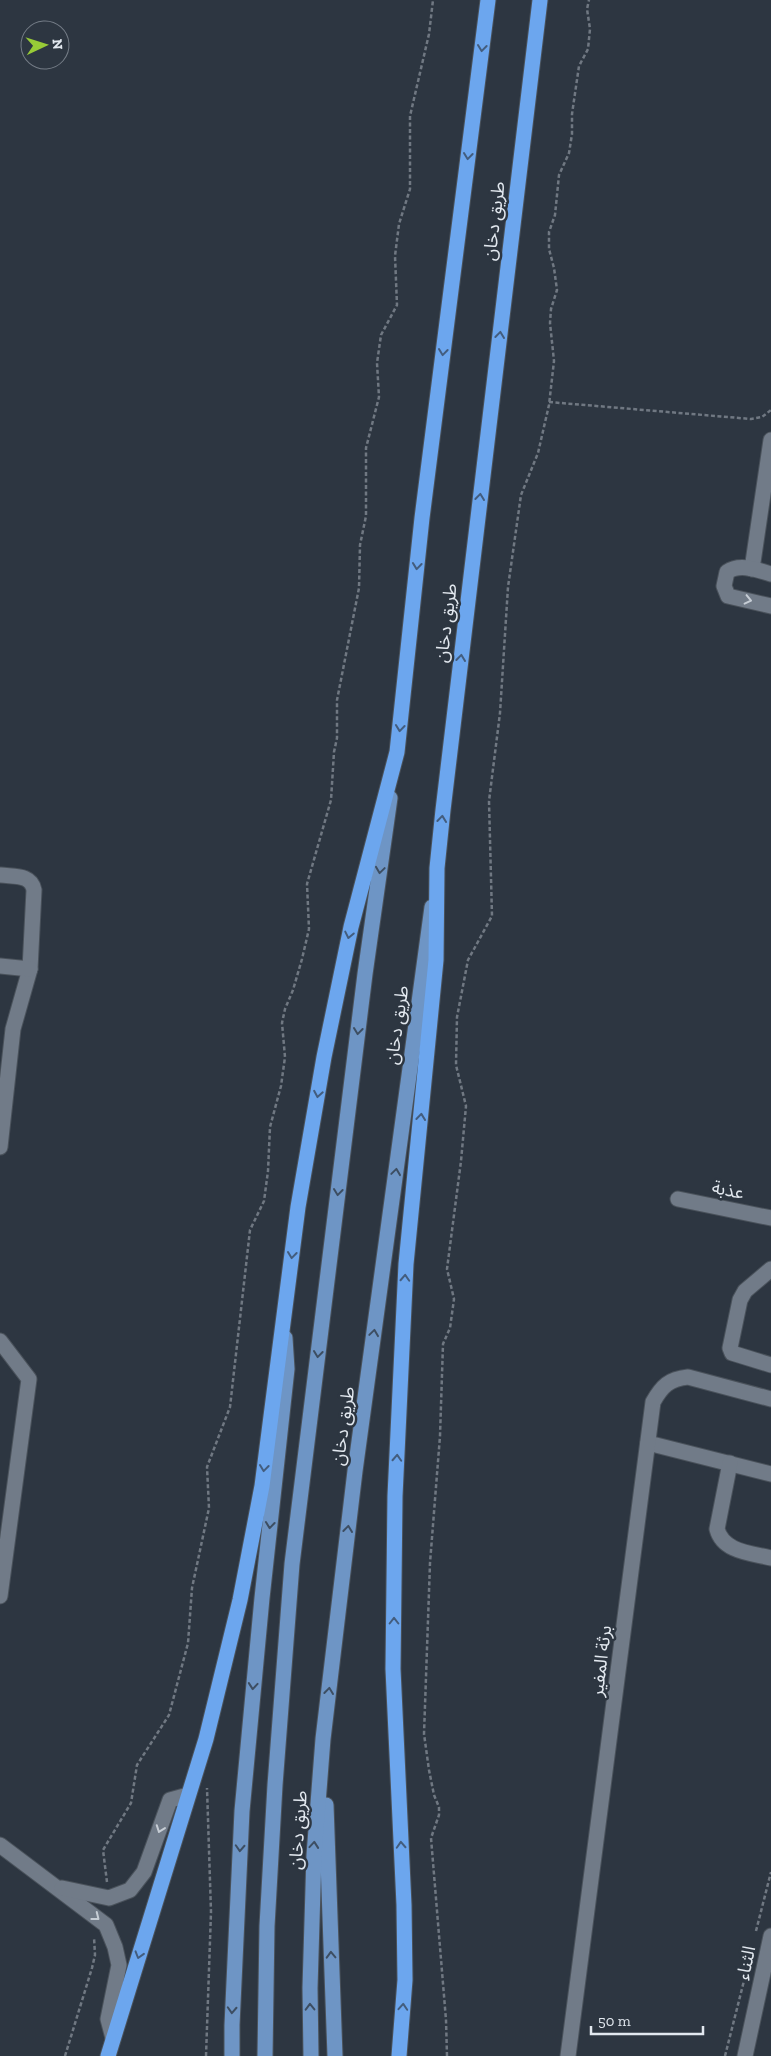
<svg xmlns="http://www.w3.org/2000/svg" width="771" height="2056" viewBox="0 0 771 2056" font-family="'Zilla Slab','Noto Sans Arabic',serif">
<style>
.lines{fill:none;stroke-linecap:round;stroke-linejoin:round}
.minor-casing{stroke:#4a525b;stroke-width:17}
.major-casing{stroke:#4a525b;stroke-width:17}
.highway-casing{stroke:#4a525b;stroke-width:17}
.path{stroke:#707882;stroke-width:2.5;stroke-dasharray:4 2.5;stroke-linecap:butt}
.minor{stroke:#717b88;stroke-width:15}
.major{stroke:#6e95c5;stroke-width:15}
.highway{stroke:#6ca6ee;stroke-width:15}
.oneway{stroke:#435d7e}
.oneway2{stroke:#c6cdd5}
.oneway3{stroke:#3d4e62}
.labels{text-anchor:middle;stroke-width:5;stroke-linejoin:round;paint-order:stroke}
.street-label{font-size:18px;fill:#e2e8ef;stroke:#2d3641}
</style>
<rect width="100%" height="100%" fill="#2d3641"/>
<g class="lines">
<!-- minor casing -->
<g class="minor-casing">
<g id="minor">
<path d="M 752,569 L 771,440"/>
<path d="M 771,574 C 757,570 740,563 727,572 L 724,586 L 728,596 L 771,606"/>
<path d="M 0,875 C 14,877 31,874 34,890 L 30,969 L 13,1029 L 0,1147"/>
<path d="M 0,966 L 30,969"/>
<path d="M 678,1199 L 771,1218"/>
<path d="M 771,1269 L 745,1291 L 740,1300 L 730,1348 L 732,1353 L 771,1365"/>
<path d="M 0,1341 L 29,1379 L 0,1596"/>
<path d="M 648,1443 L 771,1474"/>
<path d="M 730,1463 L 717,1529 C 723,1552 751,1553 771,1558"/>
<path d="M 0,1845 L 106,1925 L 115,1947 L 119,1965 L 108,2019 L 113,2038"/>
<path d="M 62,1888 L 109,1898 L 130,1890 L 144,1872 L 170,1800 L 188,1795"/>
<path d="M 568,2056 L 653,1402 C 662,1386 669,1379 688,1377 L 771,1399"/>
<path d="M 745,2056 L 771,1936"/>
</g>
</g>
<!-- major casing -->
<g class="major-casing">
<g id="major">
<path d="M 326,1805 L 335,2056"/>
<path d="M 232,2056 L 232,2025 L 242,1811 L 262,1598 L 287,1369 L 285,1338"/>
<path d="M 265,2056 L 267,1926 L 275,1785 L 292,1564 L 365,974 L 390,798"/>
<path d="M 311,2056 L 310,1988 L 314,1855 L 323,1739 L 355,1471 L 432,907"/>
</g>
</g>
<!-- highway casing -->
<g class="highway-casing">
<g id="highway">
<path d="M 108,2056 L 206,1739 L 240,1600 L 262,1486 L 298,1207 L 324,1057 L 351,927 L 397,752 L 422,518 L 488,0"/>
<path d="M 399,2056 L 405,1980 L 404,1905 L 393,1669 L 395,1496 L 406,1264 L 436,960 L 437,868 L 443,810 L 540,0"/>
</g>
</g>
<!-- path -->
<g class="path">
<path d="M 549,402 L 751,419 L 762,417 L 771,410"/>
<path d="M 107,1882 L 103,1850 L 131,1803 L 137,1765 L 169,1715 L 188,1643 L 192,1588 L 209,1508 L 207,1467 L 230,1407 L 250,1230 L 264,1201 L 268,1171 L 270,1127 L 281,1086 L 285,1057 L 282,1023 L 285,1009 L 293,990 L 302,959 L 309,929 L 307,884 L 331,800 L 334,752 L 337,738 L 337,700 L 359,588 L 360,545 L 366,516 L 366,448 L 379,397 L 377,363 L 381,335 L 397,305 L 395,256 L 399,224 L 410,189 L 410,116 L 429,34 L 433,0"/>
<path d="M 756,1931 L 771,1872"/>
<path d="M 65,2056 L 92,1968 L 95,1955 L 94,1937"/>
<path d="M 206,2056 L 211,1912 L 207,1788"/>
<path d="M 447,2056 L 446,2020 L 431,1838 L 439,1815 L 439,1807 L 434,1795 L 429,1770 L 424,1734 L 430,1563 L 440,1436 L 443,1344 L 450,1328 L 454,1299 L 447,1269 L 461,1161 L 466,1106 L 456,1065 L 457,1017 L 468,960 L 492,916 L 489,801 L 500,713 L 508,587 L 521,495 L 538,453 L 549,405 L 554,361 L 550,323 L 551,309 L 557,290 L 554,268 L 549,249 L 549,232 L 555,215 L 559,175 L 569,153 L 572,134 L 572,114 L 579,66 L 588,49 L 590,29 L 587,9 L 589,0"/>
<path d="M 725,2056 L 749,1961"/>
</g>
<!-- minor -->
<use href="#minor" class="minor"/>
<!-- major -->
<use href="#major" class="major"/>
<!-- highway -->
<use href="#highway" class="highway"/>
</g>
<!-- one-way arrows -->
<defs><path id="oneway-chevron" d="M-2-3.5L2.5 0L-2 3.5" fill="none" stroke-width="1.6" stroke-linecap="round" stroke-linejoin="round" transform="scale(1.25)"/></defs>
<g class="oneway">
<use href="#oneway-chevron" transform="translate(482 48) rotate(97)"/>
<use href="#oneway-chevron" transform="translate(468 156) rotate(97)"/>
<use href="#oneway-chevron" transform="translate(500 335) rotate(-83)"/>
<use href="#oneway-chevron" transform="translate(443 352) rotate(97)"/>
<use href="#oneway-chevron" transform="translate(480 497) rotate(-83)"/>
<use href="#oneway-chevron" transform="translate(417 566) rotate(96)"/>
<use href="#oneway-chevron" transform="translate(461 658) rotate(-83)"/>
<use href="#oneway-chevron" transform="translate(400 728) rotate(96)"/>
<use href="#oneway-chevron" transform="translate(442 819) rotate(-84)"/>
<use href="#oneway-chevron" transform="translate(349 935) rotate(102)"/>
<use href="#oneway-chevron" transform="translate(318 1094) rotate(100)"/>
<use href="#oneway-chevron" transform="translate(421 1117) rotate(-84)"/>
<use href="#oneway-chevron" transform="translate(292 1255) rotate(97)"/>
<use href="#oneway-chevron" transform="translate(405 1278) rotate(-87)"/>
<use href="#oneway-chevron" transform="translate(397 1458) rotate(-87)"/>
<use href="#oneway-chevron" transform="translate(264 1468) rotate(97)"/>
<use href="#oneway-chevron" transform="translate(394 1621) rotate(-90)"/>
<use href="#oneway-chevron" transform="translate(401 1845) rotate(-93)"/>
<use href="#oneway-chevron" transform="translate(139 1955) rotate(107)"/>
<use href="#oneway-chevron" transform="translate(403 2007) rotate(-86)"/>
</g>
<g class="oneway2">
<use href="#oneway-chevron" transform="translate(748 600) rotate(13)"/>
<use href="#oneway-chevron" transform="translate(160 1829) rotate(110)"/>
<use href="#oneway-chevron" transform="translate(96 1917) rotate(38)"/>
</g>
<g class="oneway3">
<use href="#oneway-chevron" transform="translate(380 870) rotate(98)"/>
<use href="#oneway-chevron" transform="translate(358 1031) rotate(97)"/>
<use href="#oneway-chevron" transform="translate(396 1172) rotate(-82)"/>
<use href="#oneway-chevron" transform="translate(338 1192) rotate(97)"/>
<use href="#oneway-chevron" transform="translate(374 1333) rotate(-82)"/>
<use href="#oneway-chevron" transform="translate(318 1354) rotate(97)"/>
<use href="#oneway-chevron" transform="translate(270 1525) rotate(96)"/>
<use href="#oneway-chevron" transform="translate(348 1529) rotate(-83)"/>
<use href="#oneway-chevron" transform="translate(253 1686) rotate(95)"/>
<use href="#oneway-chevron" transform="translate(329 1691) rotate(-83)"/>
<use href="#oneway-chevron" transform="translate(314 1845) rotate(-85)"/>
<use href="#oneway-chevron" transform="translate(240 1848) rotate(93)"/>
<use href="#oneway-chevron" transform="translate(331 1955) rotate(-92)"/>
<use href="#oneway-chevron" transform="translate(310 2007) rotate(-91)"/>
<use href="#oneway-chevron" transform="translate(232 2010) rotate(93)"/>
</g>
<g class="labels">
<!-- street labels -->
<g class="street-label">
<text transform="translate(494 221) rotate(-83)" y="6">طريق دخان</text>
<text transform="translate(446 623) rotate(-83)" y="6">طريق دخان</text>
<text transform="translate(397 1025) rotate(-82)" y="6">طريق دخان</text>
<text transform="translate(728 1190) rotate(12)" y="6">عذبة</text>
<text transform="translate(343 1426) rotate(-82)" y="6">طريق دخان</text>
<text transform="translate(601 1661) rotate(-83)" y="6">برثة المفير</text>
<text transform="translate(298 1830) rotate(-86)" y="6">طريق دخان</text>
<text transform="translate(746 1963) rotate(-78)" y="6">الثناء</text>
</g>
</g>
<!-- north arrow -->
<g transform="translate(45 45) rotate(86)"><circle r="24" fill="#2d3641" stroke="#757d87"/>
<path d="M0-4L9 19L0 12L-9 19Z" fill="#98cb37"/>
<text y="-8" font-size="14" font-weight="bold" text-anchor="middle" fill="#e2e8ef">N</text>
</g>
<!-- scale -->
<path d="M591 2026v8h112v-8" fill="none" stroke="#e2e8ef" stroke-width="2.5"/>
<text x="598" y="2026" font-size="15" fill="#e2e8ef" stroke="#2d3641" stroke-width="4" paint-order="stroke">50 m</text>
</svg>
